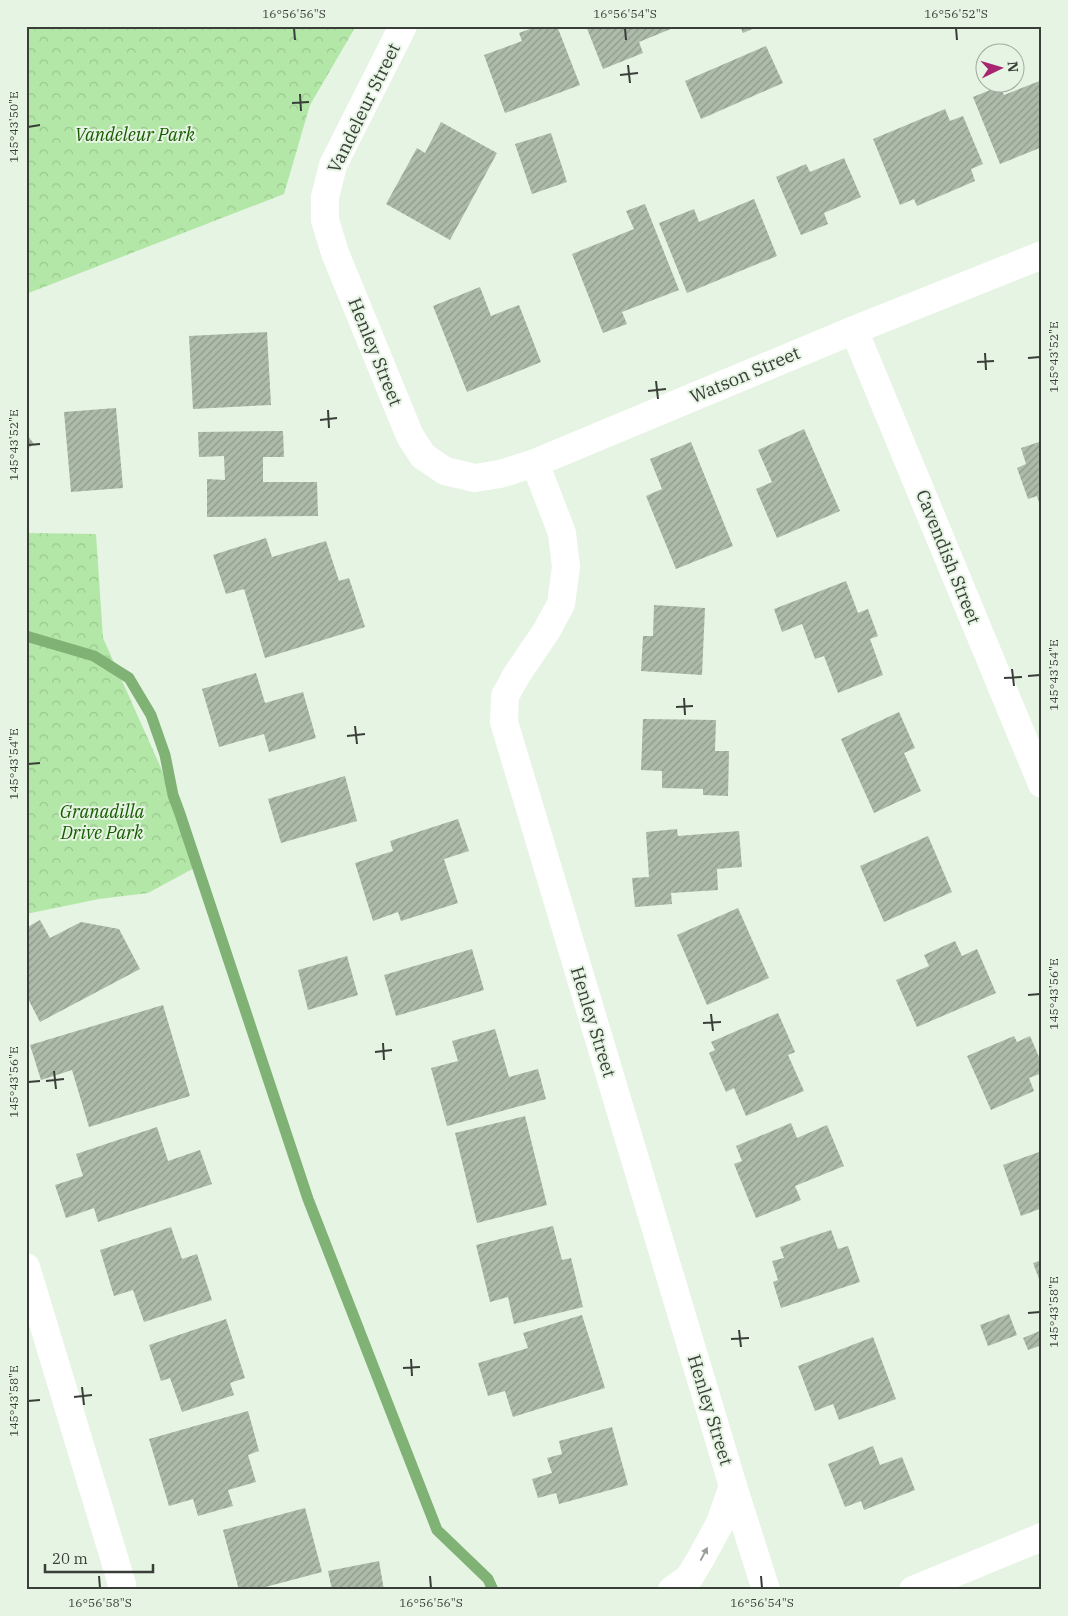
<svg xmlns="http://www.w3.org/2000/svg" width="1068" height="1616" viewBox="0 0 1068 1616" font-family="'IBM Plex Serif',serif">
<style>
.park{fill:url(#park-crowns)}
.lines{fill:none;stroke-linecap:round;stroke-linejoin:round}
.stream{stroke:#7fb274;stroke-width:11}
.building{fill:url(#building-hatch)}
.street{stroke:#fff;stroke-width:28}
.oneway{fill:#9c9e9c}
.ticks{fill:none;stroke:#393e38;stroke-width:2}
.labels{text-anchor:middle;stroke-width:4;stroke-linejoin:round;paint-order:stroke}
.street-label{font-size:18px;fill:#393e38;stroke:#e6f4e3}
.park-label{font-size:18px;font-style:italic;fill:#175b00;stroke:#e6f4e3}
.neatline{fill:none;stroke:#393e38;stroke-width:2}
.ticks-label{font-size:12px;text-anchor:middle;fill:#393e38}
</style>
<defs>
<pattern id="park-crowns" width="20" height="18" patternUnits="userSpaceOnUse" patternTransform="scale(1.25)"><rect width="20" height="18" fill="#b3e7a7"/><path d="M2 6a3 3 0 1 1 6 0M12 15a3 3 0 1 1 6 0" fill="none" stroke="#9bc790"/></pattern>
<pattern id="building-hatch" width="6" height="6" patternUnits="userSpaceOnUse" patternTransform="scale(1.25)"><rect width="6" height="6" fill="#adbbaa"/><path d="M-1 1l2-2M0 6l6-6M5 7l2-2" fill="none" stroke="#8e998b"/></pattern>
</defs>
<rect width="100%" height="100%" fill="#e6f4e3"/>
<!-- park -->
<g class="park">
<path d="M 26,26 L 356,26 L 310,105 L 284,194 L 26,294 Z"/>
<path d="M 26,533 L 96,534 L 103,638 L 173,795 L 198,866 L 148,893 L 99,899 L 26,914 Z"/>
</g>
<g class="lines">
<!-- stream -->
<path class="stream" d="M 26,636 L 94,656 L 129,678 L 151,715 L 165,755 L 173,795 L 180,814 L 308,1199 L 437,1530 L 488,1579 L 493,1590"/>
</g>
<!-- building -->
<g class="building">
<path d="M 538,26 L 557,26 L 580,85 L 505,113 L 484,55 L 522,41 L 519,33 Z"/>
<path d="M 586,26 L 678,26 L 639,42 L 643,53 L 603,69 Z"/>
<path d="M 740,26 L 759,26 L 743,33 Z"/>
<path d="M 766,46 L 783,83 L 701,119 L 685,81 Z"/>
<path d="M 1042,80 L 1042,147 L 1000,164 L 973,97 L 1000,86 L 1004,95 Z"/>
<path d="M 945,109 L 950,121 L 963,116 L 983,164 L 971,169 L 975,181 L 917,206 L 914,199 L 900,205 L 873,139 Z"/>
<path d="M 441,122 L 497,153 L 450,240 L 386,204 L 417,148 L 425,153 Z"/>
<path d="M 551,133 L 567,182 L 532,194 L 515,144 Z"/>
<path d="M 844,158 L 861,197 L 824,213 L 828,224 L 801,235 L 776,177 L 806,164 L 810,172 Z"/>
<path d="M 754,199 L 777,256 L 687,293 L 659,223 L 694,209 L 699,222 Z"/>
<path d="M 645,204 L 679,290 L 622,312 L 627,324 L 603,333 L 572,254 L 634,229 L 626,211 Z"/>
<path d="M 480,287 L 491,316 L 519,305 L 541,362 L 467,392 L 433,306 Z"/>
<path d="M 267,332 L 271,405 L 193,409 L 189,336 Z"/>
<path d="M 116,408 L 123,488 L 71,492 L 64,412 Z"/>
<path d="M 804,429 L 840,511 L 777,538 L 756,489 L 772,482 L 758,450 Z"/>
<path d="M 283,431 L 284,457 L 263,457 L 263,482 L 317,482 L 318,516 L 207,517 L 207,479 L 225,480 L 224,456 L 199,457 L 198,432 Z"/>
<path d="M 26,433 L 34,444 L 26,450 Z"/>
<path d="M 1042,441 L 1042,505 L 1040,506 L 1037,496 L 1028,499 L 1017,468 L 1026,464 L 1021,448 Z"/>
<path d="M 691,442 L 733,546 L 676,569 L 646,496 L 662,489 L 650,459 Z"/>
<path d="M 266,538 L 272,557 L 326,541 L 339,581 L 349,578 L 365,627 L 265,658 L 244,589 L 226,594 L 213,555 Z"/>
<path d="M 846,581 L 858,613 L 868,609 L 878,636 L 870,639 L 883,675 L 838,693 L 824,656 L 815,659 L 802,624 L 782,632 L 774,609 Z"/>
<path d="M 654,605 L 705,608 L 702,675 L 641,671 L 643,636 L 653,636 Z"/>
<path d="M 256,673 L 265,703 L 303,692 L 316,738 L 269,752 L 264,734 L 219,747 L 202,689 Z"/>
<path d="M 899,712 L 915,748 L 904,753 L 921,791 L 874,813 L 841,739 Z"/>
<path d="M 643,719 L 716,720 L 715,751 L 729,751 L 728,796 L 703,795 L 703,789 L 662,788 L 662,771 L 641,770 Z"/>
<path d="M 345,776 L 357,821 L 281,843 L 268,799 Z"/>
<path d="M 458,819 L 469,851 L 444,859 L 458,903 L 401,921 L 398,912 L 373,921 L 355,863 L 393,851 L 390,841 Z"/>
<path d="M 677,829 L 678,836 L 739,831 L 742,867 L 717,869 L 718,890 L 671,893 L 672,904 L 635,907 L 632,878 L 649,877 L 646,832 Z"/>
<path d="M 928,836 L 952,892 L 884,922 L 860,866 Z"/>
<path d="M 738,908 L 769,978 L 707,1005 L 677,935 Z"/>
<path d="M 40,920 L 50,938 L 81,922 L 119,929 L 140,969 L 40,1022 L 26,995 L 26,928 Z"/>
<path d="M 955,941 L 962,956 L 977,949 L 996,993 L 917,1027 L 896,980 L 929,966 L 924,955 Z"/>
<path d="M 472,949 L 484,990 L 396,1016 L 384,975 Z"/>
<path d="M 347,956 L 358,995 L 308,1010 L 298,970 Z"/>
<path d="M 163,1005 L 190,1096 L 89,1127 L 72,1070 L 41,1080 L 30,1045 Z"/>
<path d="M 778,1013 L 795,1052 L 788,1055 L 804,1091 L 746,1116 L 734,1088 L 726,1092 L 709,1053 L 715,1050 L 711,1042 Z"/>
<path d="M 495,1029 L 509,1077 L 538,1069 L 546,1099 L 447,1126 L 431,1068 L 458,1061 L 452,1041 Z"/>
<path d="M 1014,1036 L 1017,1042 L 1030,1036 L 1042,1064 L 1042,1073 L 1029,1078 L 1034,1091 L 991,1110 L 967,1056 Z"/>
<path d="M 525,1116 L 547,1205 L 477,1223 L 455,1133 Z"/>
<path d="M 791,1123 L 797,1138 L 827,1125 L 844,1166 L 795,1186 L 801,1200 L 756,1218 L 734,1164 L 742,1161 L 736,1146 Z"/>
<path d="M 157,1127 L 168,1161 L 200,1150 L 212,1184 L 98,1222 L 94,1208 L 66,1218 L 55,1185 L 83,1176 L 76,1154 Z"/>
<path d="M 1042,1151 L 1042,1208 L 1021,1216 L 1003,1165 Z"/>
<path d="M 553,1226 L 562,1260 L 571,1258 L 583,1307 L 514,1324 L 508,1297 L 490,1302 L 476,1245 Z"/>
<path d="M 171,1227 L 182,1259 L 197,1254 L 212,1300 L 144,1322 L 133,1290 L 114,1296 L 100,1250 Z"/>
<path d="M 831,1230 L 838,1249 L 848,1246 L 860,1282 L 781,1308 L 773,1282 L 778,1280 L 772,1261 L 784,1258 L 780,1247 Z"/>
<path d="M 1042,1260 L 1042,1287 L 1033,1263 Z"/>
<path d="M 1009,1314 L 1017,1335 L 988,1346 L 980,1325 Z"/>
<path d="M 582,1315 L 605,1388 L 513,1417 L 505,1391 L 488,1396 L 478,1363 L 528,1348 L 523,1333 Z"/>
<path d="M 226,1319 L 245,1378 L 230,1383 L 234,1395 L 182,1412 L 170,1378 L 161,1381 L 149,1345 Z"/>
<path d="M 1042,1330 L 1042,1345 L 1028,1350 L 1023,1338 Z"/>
<path d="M 873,1337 L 896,1399 L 839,1420 L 833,1404 L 815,1411 L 798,1366 Z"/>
<path d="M 248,1411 L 259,1451 L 248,1455 L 256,1482 L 228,1490 L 233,1506 L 198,1516 L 193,1499 L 169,1506 L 149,1439 Z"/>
<path d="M 612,1427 L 628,1485 L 559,1504 L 556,1493 L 538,1498 L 532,1479 L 552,1473 L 547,1458 L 562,1454 L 559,1441 Z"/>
<path d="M 873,1446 L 880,1465 L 902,1457 L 915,1490 L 864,1510 L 861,1501 L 845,1507 L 828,1464 Z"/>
<path d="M 305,1508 L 322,1572 L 254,1590 L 239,1590 L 223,1530 Z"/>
<path d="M 379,1561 L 384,1590 L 332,1590 L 328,1571 Z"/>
</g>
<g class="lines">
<!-- street -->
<g class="street">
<path d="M 403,26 L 333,165 L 325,197 L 325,220 L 335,253 L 410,436 L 423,456 L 445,471 L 475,478 L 500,474 L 535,463 L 854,330 L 1042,255"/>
<path d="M 854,330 L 1042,784"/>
<path d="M 535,463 L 562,533 L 566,567 L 561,604 L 547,630 L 516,676 L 505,696 L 504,722 L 733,1486 L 766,1590"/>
<path d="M 26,1267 L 122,1584 L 121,1590"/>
<path d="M 672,1590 L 689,1578 L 701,1558 L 720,1523 L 733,1486"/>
<path d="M 913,1590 L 1042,1537"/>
</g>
</g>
<!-- one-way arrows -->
<defs><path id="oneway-solid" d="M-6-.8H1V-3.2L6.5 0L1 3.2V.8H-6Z" transform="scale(1.25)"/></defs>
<use class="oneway" href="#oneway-solid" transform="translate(704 1554) rotate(-62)"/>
<!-- ticks -->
<path class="ticks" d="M 294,28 L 295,40M 625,28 L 626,40M 956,28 L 957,40M 628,65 L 630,83M 620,75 L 638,73M 300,94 L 301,111M 292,103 L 309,102M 28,127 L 40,125M 985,353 L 986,370M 1028,358 L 1040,357M 977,362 L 994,361M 656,381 L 658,399M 648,391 L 666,389M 328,410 L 329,428M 320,420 L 337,418M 28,445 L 40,444M 1012,669 L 1014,686M 1028,676 L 1040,675M 1004,678 L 1022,677M 684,698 L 685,715M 676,707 L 693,706M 355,726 L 357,744M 347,736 L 365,734M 28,764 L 40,763M 1028,995 L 1040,994M 711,1014 L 713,1031M 703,1023 L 721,1022M 383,1043 L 384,1060M 375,1052 L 392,1050M 54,1071 L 56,1089M 46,1081 L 64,1079M 28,1082 L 40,1081M 1028,1313 L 1040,1312M 739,1330 L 741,1347M 731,1339 L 749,1338M 411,1359 L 412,1376M 403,1368 L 420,1367M 82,1387 L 84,1405M 74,1397 L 92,1395M 28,1401 L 40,1400M 99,1576 L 100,1588M 430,1576 L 431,1588M 761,1576 L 762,1588"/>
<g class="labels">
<!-- street labels -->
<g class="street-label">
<text transform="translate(364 108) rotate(-64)" y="6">Vandeleur Street</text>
<text transform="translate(375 352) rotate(68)" y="6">Henley Street</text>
<text transform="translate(745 375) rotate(-23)" y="6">Watson Street</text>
<text transform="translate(948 557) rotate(68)" y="6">Cavendish Street</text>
<text transform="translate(593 1022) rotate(73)" y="6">Henley Street</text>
<text transform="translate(710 1410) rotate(73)" y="6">Henley Street</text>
</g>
<!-- park labels -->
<g class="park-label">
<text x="135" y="141">Vandeleur Park</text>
<text x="102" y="818">Granadilla<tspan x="102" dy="21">Drive Park</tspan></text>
</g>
</g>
<!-- border -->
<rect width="1068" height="1616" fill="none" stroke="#e6f4e3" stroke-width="55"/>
<!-- north arrow -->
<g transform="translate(1000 68) rotate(85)"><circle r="24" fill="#e6f4e3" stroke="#a1ab9f"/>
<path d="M0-4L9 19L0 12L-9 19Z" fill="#a82572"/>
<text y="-8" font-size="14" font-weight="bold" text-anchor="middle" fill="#393e38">N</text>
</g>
<!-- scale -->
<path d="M45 1564v8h108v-8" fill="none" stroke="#393e38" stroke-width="2.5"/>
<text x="52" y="1564" font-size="15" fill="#393e38" stroke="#e6f4e3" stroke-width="4" paint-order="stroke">20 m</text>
<rect x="28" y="28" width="1012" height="1560" class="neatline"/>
<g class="ticks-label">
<text x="294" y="18">16°56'56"S</text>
<text x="625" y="18">16°56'54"S</text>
<text x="956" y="18">16°56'52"S</text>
<text transform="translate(14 127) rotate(-90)" y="4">145°43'50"E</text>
<text transform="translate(1054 357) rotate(-90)" y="4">145°43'52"E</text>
<text transform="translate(14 445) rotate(-90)" y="4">145°43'52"E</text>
<text transform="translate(1054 675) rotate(-90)" y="4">145°43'54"E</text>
<text transform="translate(14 764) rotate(-90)" y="4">145°43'54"E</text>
<text transform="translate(1054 994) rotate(-90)" y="4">145°43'56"E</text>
<text transform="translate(14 1082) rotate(-90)" y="4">145°43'56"E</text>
<text transform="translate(1054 1312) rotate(-90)" y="4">145°43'58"E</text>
<text transform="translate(14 1401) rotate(-90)" y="4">145°43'58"E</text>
<text x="100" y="1607">16°56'58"S</text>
<text x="431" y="1607">16°56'56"S</text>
<text x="762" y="1607">16°56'54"S</text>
</g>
</svg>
